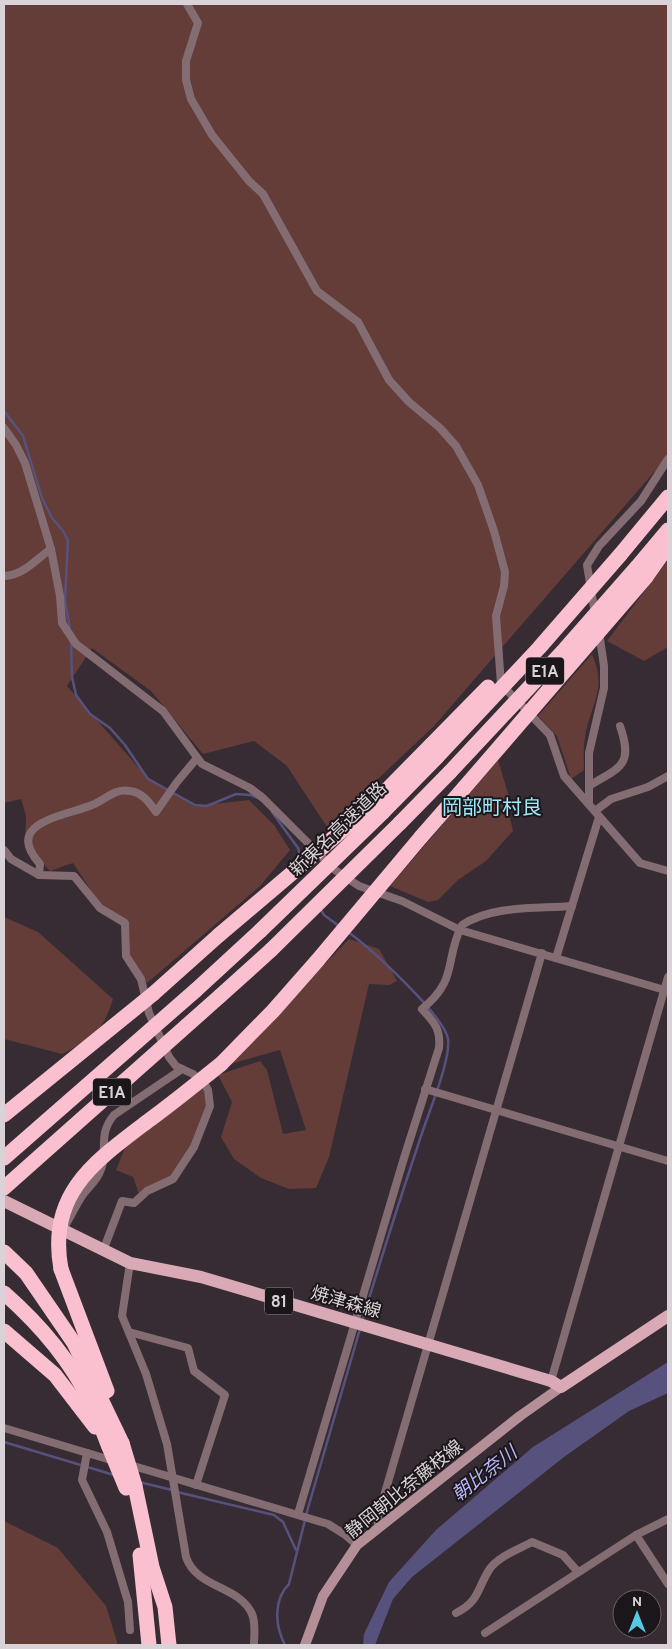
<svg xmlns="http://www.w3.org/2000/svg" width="672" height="1649" viewBox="0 0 672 1649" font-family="Overpass,'Noto Sans JP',sans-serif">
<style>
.green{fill:#643c38}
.water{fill:#57527d}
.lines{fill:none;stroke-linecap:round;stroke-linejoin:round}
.stream{stroke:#57527d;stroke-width:2.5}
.street{stroke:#846d72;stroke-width:8}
.secondary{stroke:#b48f98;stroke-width:10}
.primary{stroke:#d9a9b5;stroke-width:12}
.highway{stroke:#fac0cf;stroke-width:15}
.highway-bridge{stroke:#fac0cf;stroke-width:15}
.labels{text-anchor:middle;stroke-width:4;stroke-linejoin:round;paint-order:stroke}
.shield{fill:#1b1619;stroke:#a09a9e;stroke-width:1}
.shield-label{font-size:16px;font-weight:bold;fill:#d9d2d7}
.street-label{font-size:18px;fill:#d9d2d7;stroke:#1b1619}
.water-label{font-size:19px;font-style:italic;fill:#bbb5fb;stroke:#1b1619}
.quarter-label{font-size:20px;fill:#9ce9fb;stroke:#1b1619}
</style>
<rect width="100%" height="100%" fill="#372c34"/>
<!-- green -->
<g class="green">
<path d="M 4,4 L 668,4 L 668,456 L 434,726 L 327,827 L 287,766 L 254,741 L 203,754 L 151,691 L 92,648 L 67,686 L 146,776 L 196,806 L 249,800 L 274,825 L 290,850 L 260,886 L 147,983 L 129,956 L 128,923 L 98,901 L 73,863 L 50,871 L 25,844 L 26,816 L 21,799 L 4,803 Z"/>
<path d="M 668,560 L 668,647 L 644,661 L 607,641 Z"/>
<path d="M 592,654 C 608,690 590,704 585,738 C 583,748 584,760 584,770 L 571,779 L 557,736 L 538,716 Z"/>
<path d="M 498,760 L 510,800 L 509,814 L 513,831 L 486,861 L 458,880 L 438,900 L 428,902 L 390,886 Z"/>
<path d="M 4,917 L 38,932 L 113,999 C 102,1033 93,1038 62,1054 L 4,1039 Z"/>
<path d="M 349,939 L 379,949 L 397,981 L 389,985 L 369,984 L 329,1157 L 316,1188 L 289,1189 L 261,1178 L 234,1159 L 221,1137 L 232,1102 L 218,1075 L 260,1061 L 267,1070 L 283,1134 L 306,1130 L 280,1050 L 227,1065 Z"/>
<path d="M 203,1084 L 207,1108 L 190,1149 L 168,1181 L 139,1194 L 133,1177 L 116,1170 L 127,1143 Z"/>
<path d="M 4,1521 L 58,1548 L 106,1606 L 118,1645 L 4,1645 Z"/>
</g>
<!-- water -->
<path class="water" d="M 668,1362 L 668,1393 L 629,1411 L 564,1457 L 412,1577 L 393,1599 L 375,1645 L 363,1645 L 364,1634 L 389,1582 L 436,1530 L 533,1447 Z"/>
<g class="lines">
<!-- stream -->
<g class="stream">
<path d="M 4,411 L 23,436 L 42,498 L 52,518 L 63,531 L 68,540 L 65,600 L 70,629"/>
<path d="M 71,642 L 72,677 L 76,695 L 90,714 L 110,728 L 125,745 L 148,779 L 195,805 L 207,806 L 236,794 L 250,795 L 258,798"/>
<path d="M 272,812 L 298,848 L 301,858"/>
<path d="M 321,910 L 324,915 L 339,926"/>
<path d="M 348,932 C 369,947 444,1015 448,1039 C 451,1059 429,1112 422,1133 C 401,1196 381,1258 362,1322"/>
<path d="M 4,1442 L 114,1475"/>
<path d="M 139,1482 L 172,1490"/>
<path d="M 177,1492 L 274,1515 L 283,1522 L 296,1550"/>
<path d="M 285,1645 C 275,1626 273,1600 289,1584 L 308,1508 L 360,1329"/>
</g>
<!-- street -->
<g class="street">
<path d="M 187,4 L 198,23 L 186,61 L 186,80 L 191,99 L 212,135 L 249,181 L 263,194 L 317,291 L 358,322 L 389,380 L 409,402 L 440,428 L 456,446 L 478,485 L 494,531 L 505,572 L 504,586 L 496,616 L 501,684 L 550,735 L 564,776 L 640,863 L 668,871"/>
<path d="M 4,428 L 16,445 L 25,463 L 51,549 L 60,596 L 62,623 L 76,644 L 163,711 L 202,764 L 250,788 L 263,798 L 335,870 L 359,886 L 402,901 L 460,930 L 668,991"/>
<path d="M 4,576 C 24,575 35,560 51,549"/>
<path d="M 595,614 L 587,565 L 599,546 L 641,501 L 668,459"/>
<path d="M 590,785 C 622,767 633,764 620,726"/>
<path d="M 589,804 L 589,753 L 604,688 L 604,666 L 599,632"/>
<path d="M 595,811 L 611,799 L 648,787 L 668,776"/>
<path d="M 4,850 L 11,859 L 39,875 L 74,876 L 100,908 L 125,923 L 126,956 L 141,979 L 149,1013 L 169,1057 L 176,1066 L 193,1074 L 204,1083 L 208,1090 L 210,1106 L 194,1147 L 173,1179 L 147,1191 L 134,1203 L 122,1201 L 103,1251"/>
<path d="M 39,875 L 40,864 C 2,822 66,816 92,805 C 105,800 114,788 130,791 C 143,793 149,802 156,812 L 177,782 L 197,758"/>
<path d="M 556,958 L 599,817"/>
<path d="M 425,1089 L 668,1161"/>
<path d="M 65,1226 C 71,1216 76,1205 82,1196 C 87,1189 95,1182 99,1174 C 110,1153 96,1136 114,1115 L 182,1069"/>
<path d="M 130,1263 L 122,1316 L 146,1374 L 167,1444 L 186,1557 C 197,1589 239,1585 252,1614 C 256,1623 254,1635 254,1645"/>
<path d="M 129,1332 L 188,1348 L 194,1371 L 225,1395 L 196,1485"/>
<path d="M 551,1381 L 668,977"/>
<path d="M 4,1428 L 114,1461"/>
<path d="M 87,1453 L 82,1480 L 107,1532 L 128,1602 L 130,1630"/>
<path d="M 127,1464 L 328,1524 L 344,1534 L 357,1545"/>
<path d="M 298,1514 L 404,1158 L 439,1048 C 441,1029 434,1022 422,1009 C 459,979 444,960 462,925 C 493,905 536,909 572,906"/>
<path d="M 379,1528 L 377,1520 L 542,953"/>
<path d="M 636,1535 L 668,1584"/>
<path d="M 456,1613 C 479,1602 477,1589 489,1570 C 497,1557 519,1549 532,1542 L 563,1555 L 578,1572"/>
<path d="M 485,1633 L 636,1535 L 668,1519"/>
</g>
<!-- secondary -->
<path class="secondary" d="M 305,1645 L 323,1596 L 357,1545 L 520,1416 L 561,1387"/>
<!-- primary -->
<path class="primary" d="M 4,1201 L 130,1263 L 201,1277 L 551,1381 L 561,1387 L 668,1316"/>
<!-- highway -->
<g class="highway">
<path d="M 620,555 L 668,497"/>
<path d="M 637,567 L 668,530"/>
<path d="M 646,577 L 668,546"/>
<path d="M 371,806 L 431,745"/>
<path d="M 383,812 L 437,757"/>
<path d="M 400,823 L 450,772"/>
<path d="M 421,837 L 464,788"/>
<path d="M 196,990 L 260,931"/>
<path d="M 153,994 L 219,935"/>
<path d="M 220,996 L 271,950"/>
<path d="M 221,1064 L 273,1011 L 317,961"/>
<path d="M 4,1252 L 26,1273 L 74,1343 L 122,1443"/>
<path d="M 61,1269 L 107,1391"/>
<path d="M 4,1293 C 37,1322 70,1360 90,1401 C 97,1415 103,1432 109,1447"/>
<path d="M 4,1331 L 55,1375 L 95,1427"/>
<path d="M 135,1486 L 152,1567 L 165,1607 L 169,1645"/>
<path d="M 140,1555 L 149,1645"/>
</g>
<!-- highway-bridge -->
<g class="highway-bridge">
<path d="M 431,745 L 488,687"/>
<path d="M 437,757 L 539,648 L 620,555"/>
<path d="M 450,772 L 565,649 L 637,567"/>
<path d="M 464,788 L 646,577"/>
<path d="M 260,931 L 383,812"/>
<path d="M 219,935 L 371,806"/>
<path d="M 271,950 L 400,823"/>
<path d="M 317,961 L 421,837"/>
<path d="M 4,1115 L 153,994"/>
<path d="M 4,1158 L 196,990"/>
<path d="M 4,1188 L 220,996"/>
<path d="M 61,1269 C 47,1194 94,1162 148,1121 C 173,1103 197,1083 221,1064"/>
<path d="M 122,1443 L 135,1486"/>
<path d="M 109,1447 L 126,1488"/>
</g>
</g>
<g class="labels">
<!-- shield labels -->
<g class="shield">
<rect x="526" y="657.5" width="38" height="27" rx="4"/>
<rect x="93" y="1078.5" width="38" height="27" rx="4"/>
<rect x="265" y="1287.5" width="28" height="27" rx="4"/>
</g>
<g class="shield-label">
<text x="545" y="677">E1A</text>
<text x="112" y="1098">E1A</text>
<text x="279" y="1307">81</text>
</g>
<!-- street labels -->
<g class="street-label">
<text transform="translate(338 829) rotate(-44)" y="6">新東名高速道路</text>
<text transform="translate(346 1302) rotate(16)" y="6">焼津森線</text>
<text transform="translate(404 1489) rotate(-39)" y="6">静岡朝比奈藤枝線</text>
</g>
<!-- water labels -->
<g class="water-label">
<text transform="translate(484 1473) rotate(-38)" y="7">朝比奈川</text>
</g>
<!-- quarter labels -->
<g class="quarter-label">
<text x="492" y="814">岡部町村良</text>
</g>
</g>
<!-- border -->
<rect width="672" height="1649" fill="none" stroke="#d9d2d7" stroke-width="10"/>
<!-- north arrow -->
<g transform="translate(637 1614)"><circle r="24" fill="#1b1619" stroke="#676165"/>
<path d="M0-4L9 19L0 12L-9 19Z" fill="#57c9e2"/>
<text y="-8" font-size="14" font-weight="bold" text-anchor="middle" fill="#d9d2d7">N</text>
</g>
</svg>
